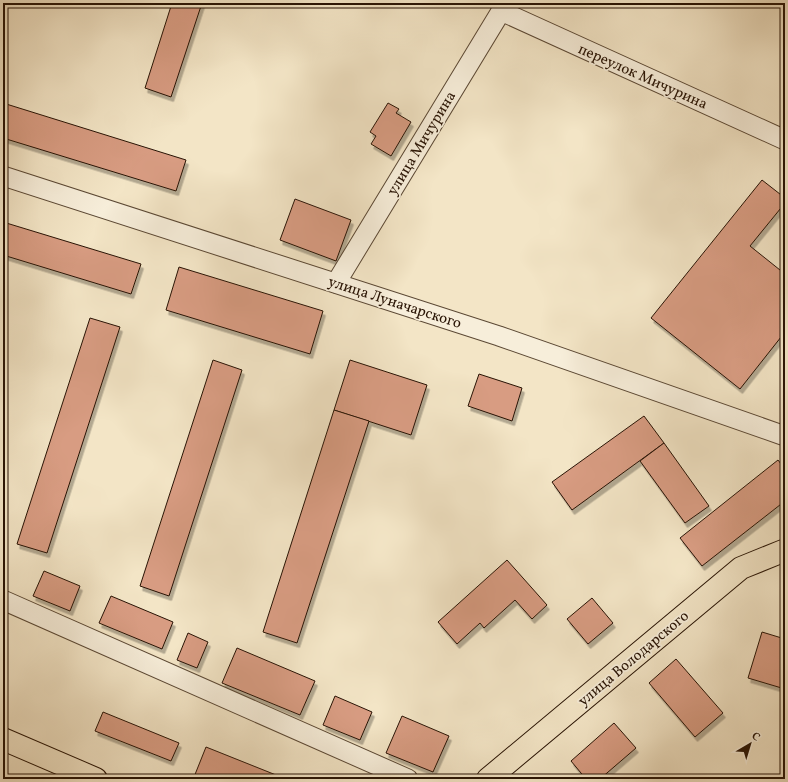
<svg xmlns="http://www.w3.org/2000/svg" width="788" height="782" viewBox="0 0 788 782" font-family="Vollkorn,serif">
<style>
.building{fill:#d89c82;stroke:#281304;filter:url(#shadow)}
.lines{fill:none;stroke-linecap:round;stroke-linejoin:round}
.minor-casing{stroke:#5b4834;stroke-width:21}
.major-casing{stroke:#281304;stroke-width:24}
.minor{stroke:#f7eeda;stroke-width:19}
.major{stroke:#f3e5c6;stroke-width:22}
.labels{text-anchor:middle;stroke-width:3.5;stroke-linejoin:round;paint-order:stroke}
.street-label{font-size:15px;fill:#281304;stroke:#f7eeda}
</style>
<defs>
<filter id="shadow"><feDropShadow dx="2.5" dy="4.5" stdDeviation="0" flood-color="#0004"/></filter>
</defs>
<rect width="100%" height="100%" fill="#f3e5c6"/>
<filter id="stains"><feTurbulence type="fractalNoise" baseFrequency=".005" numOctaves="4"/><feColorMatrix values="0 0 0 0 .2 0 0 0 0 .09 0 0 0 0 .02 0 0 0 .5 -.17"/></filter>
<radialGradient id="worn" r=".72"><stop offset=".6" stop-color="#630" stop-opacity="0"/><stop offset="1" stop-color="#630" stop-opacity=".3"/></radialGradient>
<!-- building -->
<g class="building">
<path d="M 172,3 L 202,3 L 171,97 L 145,88 Z"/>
<path d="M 3,103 L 186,160 L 176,191 L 3,138 Z"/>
<path d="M 388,103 L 399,109 L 396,113 L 411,122 L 391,156 L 371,144 L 376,136 L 370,132 Z"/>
<path d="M 762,180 L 785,198 L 785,203 L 750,246 L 785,274 L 785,332 L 740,389 L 651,318 Z"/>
<path d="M 295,199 L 351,220 L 336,261 L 280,240 Z"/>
<path d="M 3,222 L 141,264 L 131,294 L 3,255 Z"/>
<path d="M 179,267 L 323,311 L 310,354 L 166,310 Z"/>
<path d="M 90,318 L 120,327 L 47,553 L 17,544 Z"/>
<path d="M 213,360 L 242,370 L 169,596 L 140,586 Z"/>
<path d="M 350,360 L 427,385 L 411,435 L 334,410 Z"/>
<path d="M 479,374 L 522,388 L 512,421 L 468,406 Z"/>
<path d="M 334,410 L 369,421 L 297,643 L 263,632 Z"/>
<path d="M 644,416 L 664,443 L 572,510 L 552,482 Z"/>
<path d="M 664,443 L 709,506 L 685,523 L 640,461 Z"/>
<path d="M 778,460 L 785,469 L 785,501 L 702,566 L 680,538 Z"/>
<path d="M 507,560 L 547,605 L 532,619 L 515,600 L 484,628 L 480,623 L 457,644 L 438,622 Z"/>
<path d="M 44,571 L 80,586 L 70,611 L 33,596 Z"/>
<path d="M 111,596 L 173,622 L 162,649 L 99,623 Z"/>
<path d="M 592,598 L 613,623 L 588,644 L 567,619 Z"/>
<path d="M 762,632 L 785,639 L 785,689 L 748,678 Z"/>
<path d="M 188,633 L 208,642 L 197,668 L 177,660 Z"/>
<path d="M 237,648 L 315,681 L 300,715 L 222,683 Z"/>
<path d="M 676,659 L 723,713 L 695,737 L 649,683 Z"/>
<path d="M 335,696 L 372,712 L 360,740 L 323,725 Z"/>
<path d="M 103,712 L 179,743 L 171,761 L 95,731 Z"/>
<path d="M 402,716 L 449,736 L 433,772 L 386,753 Z"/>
<path d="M 614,723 L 636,748 L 600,779 L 586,779 L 571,761 Z"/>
<path d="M 206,747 L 281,777 L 281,779 L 198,779 L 194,777 Z"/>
</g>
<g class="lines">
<!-- minor casing -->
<g class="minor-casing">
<g id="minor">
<path d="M 501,11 L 785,140"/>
<path d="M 3,176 L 499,336 L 785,436"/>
<path d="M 336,283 L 506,3"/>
<path d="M 3,600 L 408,779"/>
</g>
</g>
<!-- major casing -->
<g class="major-casing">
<g id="major">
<path d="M 3,739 L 96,779"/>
<path d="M 488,779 L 741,568 L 783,551 L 785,552"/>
</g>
</g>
<!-- minor -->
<use href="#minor" class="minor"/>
<!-- major -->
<use href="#major" class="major"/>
</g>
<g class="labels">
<!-- street labels -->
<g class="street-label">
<text transform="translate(643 76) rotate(24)" y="5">переулок Мичурина</text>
<text transform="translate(421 143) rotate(-59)" y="5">улица Мичурина</text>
<text transform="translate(395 302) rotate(18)" y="5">улица Луначарского</text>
<text transform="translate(633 658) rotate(-40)" y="5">улица Володарского</text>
</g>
</g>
<!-- margin -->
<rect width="788" height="782" fill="none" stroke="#f3e5c6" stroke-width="16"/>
<rect x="4" y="4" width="780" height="774" fill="none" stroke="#281304" stroke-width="2"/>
<rect x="8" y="8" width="772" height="766" fill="none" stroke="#281304"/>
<!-- north arrow -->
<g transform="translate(750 744) rotate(38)" stroke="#f7eeda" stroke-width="3" paint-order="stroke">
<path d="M0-3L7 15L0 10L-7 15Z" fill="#281304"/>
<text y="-6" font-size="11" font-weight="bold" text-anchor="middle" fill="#281304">С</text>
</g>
<rect width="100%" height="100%" filter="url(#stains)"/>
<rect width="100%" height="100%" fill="url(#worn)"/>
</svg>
